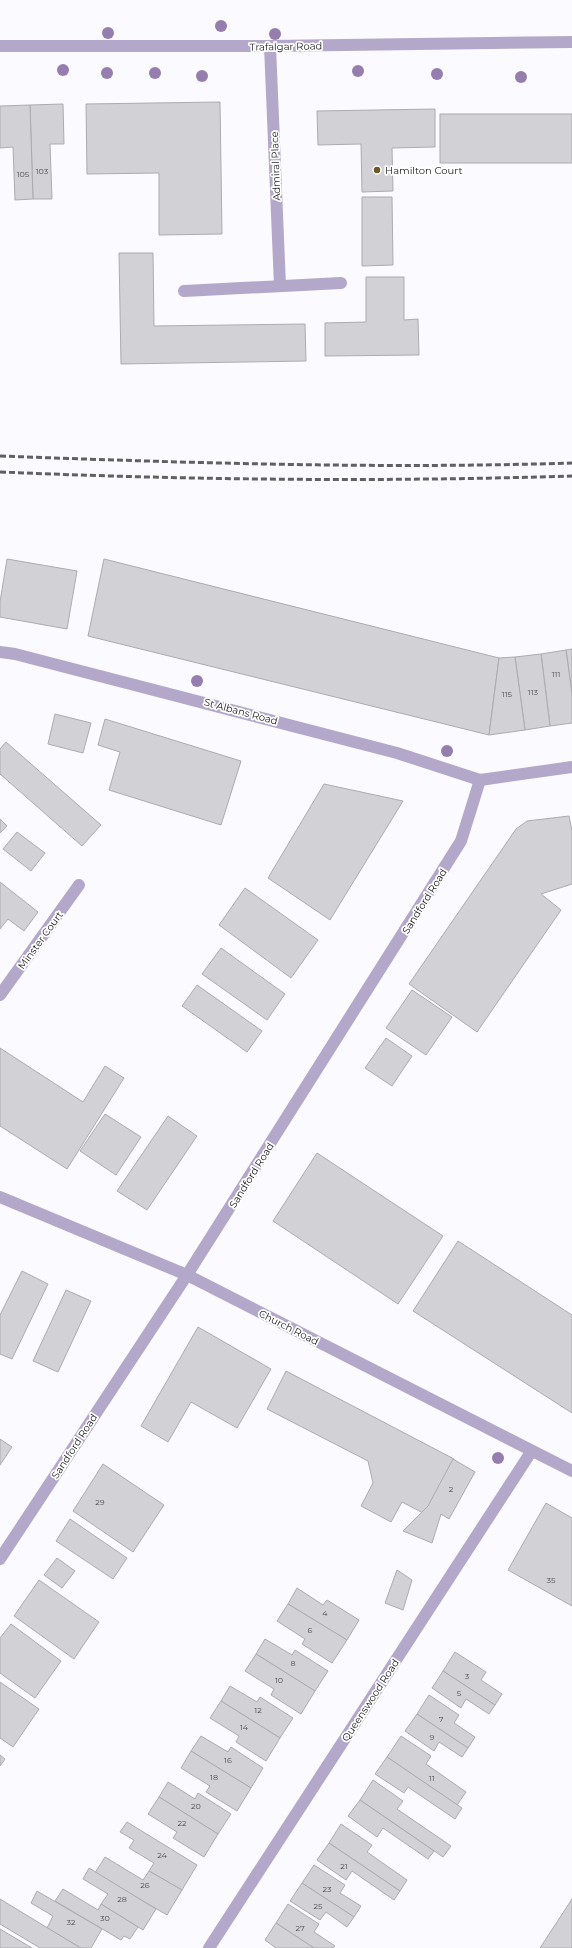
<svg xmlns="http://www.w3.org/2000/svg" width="572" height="1948" viewBox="0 0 572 1948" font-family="Montserrat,sans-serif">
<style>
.building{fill:#d2d1d5;stroke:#acabaf}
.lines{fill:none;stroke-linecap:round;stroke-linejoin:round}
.minor{stroke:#b3a8c9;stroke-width:12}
.rail{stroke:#606061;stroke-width:3;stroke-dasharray:6 3;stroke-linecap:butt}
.tree{fill:#957eae}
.poi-dot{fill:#6b5a28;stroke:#fff;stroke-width:1.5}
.labels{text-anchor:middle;stroke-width:3.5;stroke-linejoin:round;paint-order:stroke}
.number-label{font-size:8px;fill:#4d4d4f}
.street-label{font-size:10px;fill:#212122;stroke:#fff}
.poi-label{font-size:10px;fill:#212122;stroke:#fff;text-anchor:start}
</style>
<rect width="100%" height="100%" fill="#fbfafe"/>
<!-- building -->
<g class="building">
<polygon points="220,102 222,234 159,235 159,173 87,174 86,104"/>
<polygon points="63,104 64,144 50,144 52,199 33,199 30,105"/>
<polygon points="30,105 33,199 15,200 13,147 0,148 0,106"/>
<polygon points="435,109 435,147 392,148 393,191 362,192 361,144 318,145 317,111"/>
<rect x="440" y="114" width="132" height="49"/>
<polygon points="362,197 392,197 393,265 362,266"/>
<polygon points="119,253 153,253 154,326 305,324 306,361 121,364"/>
<polygon points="366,277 404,277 404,320 418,319 419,355 325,356 325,323 366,322"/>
<polygon points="7,559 77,571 67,629 0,617 0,602"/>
<polygon points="104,559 499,658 489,735 88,636"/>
<polygon points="572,649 572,694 566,650"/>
<polygon points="566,650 572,694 572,723 550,726 541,654"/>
<polygon points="541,654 550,726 525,730 515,657"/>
<polygon points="515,657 525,730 489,735 499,658"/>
<polygon points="55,714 91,723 83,753 48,744"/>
<polygon points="105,719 241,761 221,825 109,790 120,752 98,745"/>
<polygon points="6,742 101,825 82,846 0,774 0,749"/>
<polygon points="324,784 403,801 330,920 268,878"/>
<polygon points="569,816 572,831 572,884 541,894 561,910 477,1032 409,984 516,829 527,821"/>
<polygon points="0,819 7,826 0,833"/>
<polygon points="17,832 45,853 31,871 3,849"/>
<polygon points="0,882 38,912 24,931 8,919 0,929"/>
<polygon points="245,888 318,940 291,978 219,925"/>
<polygon points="221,948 285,994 267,1020 202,974"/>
<polygon points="197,985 262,1031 247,1052 182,1006"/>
<polygon points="412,990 452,1017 426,1055 386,1028"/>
<polygon points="386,1038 412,1056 392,1086 365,1068"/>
<polygon points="0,1048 83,1102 105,1066 124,1078 67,1169 0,1126"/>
<polygon points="105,1114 141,1137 116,1175 80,1151"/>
<polygon points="168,1116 197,1136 147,1210 117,1191"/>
<polygon points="317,1153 443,1236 398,1304 273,1221"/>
<polygon points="458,1241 572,1315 572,1413 413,1311"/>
<polygon points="22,1271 48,1284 12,1359 0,1354 0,1315"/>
<polygon points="66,1290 91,1301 58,1372 33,1361"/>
<polygon points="198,1327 271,1369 237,1428 191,1402 168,1442 141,1426"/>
<polygon points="286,1371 454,1459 425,1514 402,1502 391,1522 361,1506 373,1483 368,1461 267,1409"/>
<polygon points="0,1439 12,1447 0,1465"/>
<polygon points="453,1459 475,1472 449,1519 441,1514 432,1543 403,1531 428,1506"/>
<polygon points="103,1464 164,1505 133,1552 73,1511"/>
<polygon points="546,1503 572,1518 572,1606 508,1570"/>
<polygon points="70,1519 127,1558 113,1579 56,1541"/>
<polygon points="57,1558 75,1571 62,1588 44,1575"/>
<polygon points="397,1570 412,1580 403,1610 385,1603"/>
<polygon points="39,1580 99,1622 74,1659 14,1616"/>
<polygon points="297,1588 323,1605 327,1600 359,1620 347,1640 288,1604"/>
<polygon points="288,1604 347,1640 332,1663 302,1644 305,1639 277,1621"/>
<polygon points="11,1624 61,1661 35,1698 0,1673 0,1638"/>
<polygon points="265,1639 292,1655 295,1650 328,1671 315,1691 256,1654"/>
<polygon points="455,1652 486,1672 481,1680 502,1694 495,1705 443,1671"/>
<polygon points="256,1654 315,1691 301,1714 271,1695 274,1689 245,1671"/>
<polygon points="443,1671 495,1705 489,1714 466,1699 461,1708 432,1688"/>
<polygon points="0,1682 39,1709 13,1747 0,1738"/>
<polygon points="230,1686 257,1702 260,1697 293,1718 280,1738 221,1701"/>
<polygon points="429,1695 459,1715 454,1723 475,1737 468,1748 417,1714"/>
<polygon points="221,1701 280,1738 266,1761 236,1742 239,1736 210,1718"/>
<polygon points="417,1714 468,1748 462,1757 439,1742 434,1751 405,1731"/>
<polygon points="201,1736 228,1752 231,1747 263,1768 251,1788 191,1751"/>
<polygon points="401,1736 431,1756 426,1764 466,1792 457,1805 387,1757"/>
<polygon points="191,1751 251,1788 237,1811 206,1792 210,1786 181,1768"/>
<polygon points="0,1755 5,1759 0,1766"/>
<polygon points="387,1757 462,1808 455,1819 408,1787 404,1793 375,1774"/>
<polygon points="373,1780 403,1801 397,1809 451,1846 443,1857 360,1800"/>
<polygon points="168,1782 195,1799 198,1793 231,1814 218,1834 159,1797"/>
<polygon points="159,1797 218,1834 204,1857 173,1838 177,1832 148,1814"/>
<polygon points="360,1800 434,1851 428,1859 383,1828 377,1837 348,1816"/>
<polygon points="127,1822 197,1865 182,1890 149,1871 154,1863 129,1848 134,1840 120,1832"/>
<polygon points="341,1824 372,1845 367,1852 407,1880 400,1891 329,1843"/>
<polygon points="329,1843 400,1891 394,1900 352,1871 346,1880 317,1860"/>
<polygon points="105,1857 143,1880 149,1871 182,1890 167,1915 95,1873"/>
<polygon points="314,1865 345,1885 340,1893 361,1906 354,1917 302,1883"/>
<polygon points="89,1868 156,1909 143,1930 101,1904 108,1894 83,1879"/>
<polygon points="302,1883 354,1917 347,1927 326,1912 320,1920 290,1901"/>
<polygon points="63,1889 98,1910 101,1904 138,1927 130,1939 124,1936 121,1940 55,1901"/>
<polygon points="37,1891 102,1929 91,1948 81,1948 47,1928 53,1916 31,1903"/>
<polygon points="0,1899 79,1947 79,1948 40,1948 0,1924"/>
<polygon points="572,1899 572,1948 540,1948"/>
<polygon points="288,1904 319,1924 314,1932 335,1946 333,1948 314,1948 276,1923"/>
<polygon points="276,1923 314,1948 276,1948 265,1940"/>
<polygon points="0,1929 32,1948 0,1948"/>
</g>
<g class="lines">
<!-- minor -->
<g class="minor">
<polyline points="0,46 270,46 572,42"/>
<polyline points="270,46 280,286"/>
<polyline points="184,291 341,283"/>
<polyline points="0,652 15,654 397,753 480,780 572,767"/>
<polyline points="0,995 79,885"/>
<polyline points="0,1197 187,1275 572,1471"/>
<polyline points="0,1559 187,1275 461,841 480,780"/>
<polyline points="209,1948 531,1452"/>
</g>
<!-- rail -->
<g class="rail">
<path d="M0 456C191 463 381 469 572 463"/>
<path d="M0 472C190 480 381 482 572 476"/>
</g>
</g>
<!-- trees -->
<g class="tree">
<circle cx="221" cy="26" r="6"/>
<circle cx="108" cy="33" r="6"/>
<circle cx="275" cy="34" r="6"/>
<circle cx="63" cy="70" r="6"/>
<circle cx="358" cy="71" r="6"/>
<circle cx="107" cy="73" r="6"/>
<circle cx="155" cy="73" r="6"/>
<circle cx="437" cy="74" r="6"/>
<circle cx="202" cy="76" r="6"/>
<circle cx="521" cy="77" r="6"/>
<circle cx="197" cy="681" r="6"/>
<circle cx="447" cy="751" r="6"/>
<circle cx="498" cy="1458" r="6"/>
</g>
<!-- markers -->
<circle class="poi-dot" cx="377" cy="170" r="4"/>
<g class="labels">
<!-- number labels -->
<g class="number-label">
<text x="42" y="174">103</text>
<text x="23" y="177">105</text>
<text x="556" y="677">111</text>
<text x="533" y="695">113</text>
<text x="507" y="697">115</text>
<text x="451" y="1492">2</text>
<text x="100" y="1505">29</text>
<text x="551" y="1583">35</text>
<text x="325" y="1616">4</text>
<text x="310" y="1633">6</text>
<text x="293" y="1666">8</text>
<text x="467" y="1679">3</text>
<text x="279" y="1683">10</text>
<text x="459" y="1696">5</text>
<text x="258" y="1713">12</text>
<text x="441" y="1722">7</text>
<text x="244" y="1730">14</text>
<text x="432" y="1740">9</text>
<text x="228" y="1763">16</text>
<text x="214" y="1780">18</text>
<text x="432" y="1781">11</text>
<text x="196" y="1809">20</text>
<text x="182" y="1826">22</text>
<text x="162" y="1858">24</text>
<text x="344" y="1869">21</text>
<text x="145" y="1888">26</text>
<text x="327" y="1892">23</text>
<text x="122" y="1902">28</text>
<text x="318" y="1909">25</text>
<text x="105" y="1921">30</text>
<text x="71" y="1925">32</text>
<text x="300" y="1931">27</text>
</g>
<!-- street labels -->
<g class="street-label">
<text transform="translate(286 46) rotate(-1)" y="4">Trafalgar Road</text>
<text transform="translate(275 166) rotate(-92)" y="4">Admiral Place</text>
<text transform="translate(241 711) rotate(15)" y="4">St Albans Road</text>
<text transform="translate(424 901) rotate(-58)" y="4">Sandford Road</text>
<text transform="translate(40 940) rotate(-54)" y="4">Minster Court</text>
<text transform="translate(251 1175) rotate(-58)" y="4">Sandford Road</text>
<text transform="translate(289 1327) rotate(27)" y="4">Church Road</text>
<text transform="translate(74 1446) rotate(-57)" y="4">Sandford Road</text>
<text transform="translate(370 1700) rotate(-57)" y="4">Queenswood Road</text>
</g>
<!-- poi labels -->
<g class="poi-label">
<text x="385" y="174">Hamilton Court</text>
</g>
</g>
</svg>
